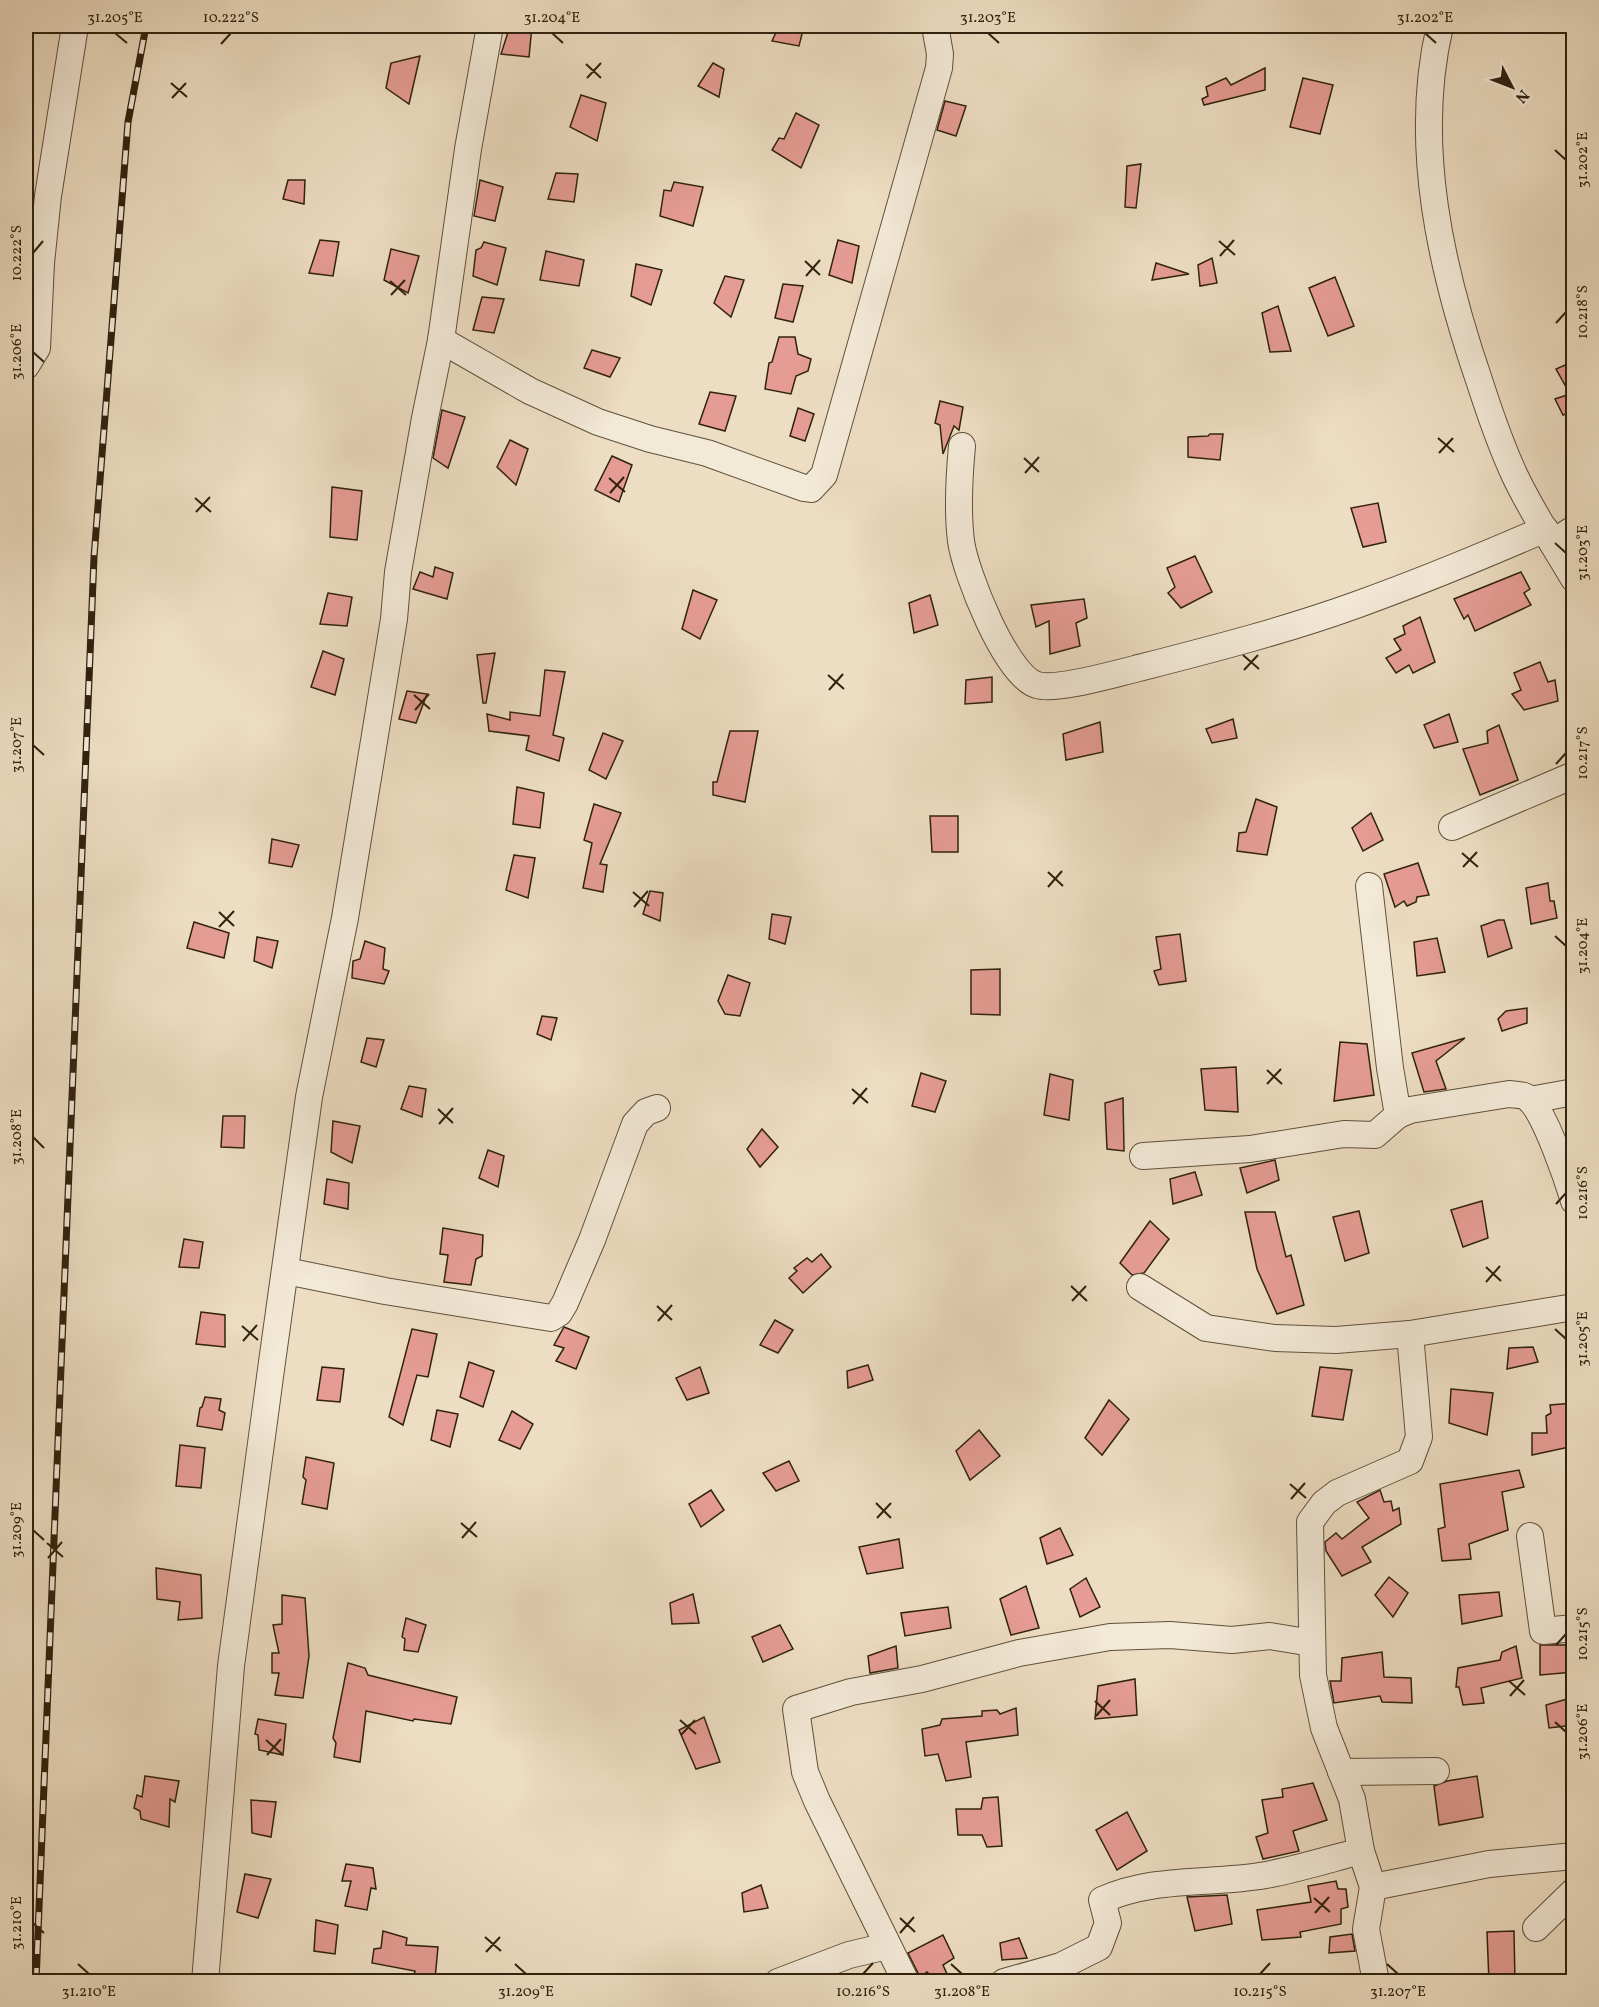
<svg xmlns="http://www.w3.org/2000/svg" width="1599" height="2007" viewBox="0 0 1599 2007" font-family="Vollkorn,serif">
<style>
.building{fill:#e59c94;stroke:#30220e;stroke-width:1.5}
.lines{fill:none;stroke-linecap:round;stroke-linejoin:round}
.minor-casing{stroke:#5f513b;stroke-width:28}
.minor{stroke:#f3e9d7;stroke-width:26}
.rail-casing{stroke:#30220e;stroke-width:7}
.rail{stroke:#f3e9d7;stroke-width:4.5;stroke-dasharray:14;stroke-linecap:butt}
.ticks{fill:none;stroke:#30220e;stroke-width:2}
.neatline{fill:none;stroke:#30220e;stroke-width:2}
.ticks-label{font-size:15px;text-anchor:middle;fill:#30220e}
</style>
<rect width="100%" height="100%" fill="#edddc2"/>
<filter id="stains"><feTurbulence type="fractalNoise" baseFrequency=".00333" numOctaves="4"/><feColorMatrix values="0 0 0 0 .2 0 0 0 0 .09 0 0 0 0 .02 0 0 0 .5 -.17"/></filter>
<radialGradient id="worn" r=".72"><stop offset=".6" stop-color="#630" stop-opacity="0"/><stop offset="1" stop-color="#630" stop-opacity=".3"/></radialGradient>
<!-- building -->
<g class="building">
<polygon points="510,26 532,26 529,57 501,54"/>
<polygon points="779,26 804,26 799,46 772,41"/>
<polygon points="420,56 409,104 386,88 391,63"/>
<polygon points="713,63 724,69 719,97 698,86"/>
<polygon points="1265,68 1265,90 1204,105 1202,99 1208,96 1206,87 1226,78 1231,85"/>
<polygon points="1303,78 1333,85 1320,134 1290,127"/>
<polygon points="581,95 606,103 597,141 570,127"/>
<polygon points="945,101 966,106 956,136 937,130"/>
<polygon points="796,113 819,125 801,168 772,150 779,138 784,139"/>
<polygon points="1141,164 1136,208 1125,207 1127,166"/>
<polygon points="556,173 578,174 574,202 548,199"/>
<polygon points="288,180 305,180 304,204 283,199"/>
<polygon points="480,180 503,187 495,221 474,216"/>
<polygon points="674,182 703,187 693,226 660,216 664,190 671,191"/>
<polygon points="320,240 339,242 333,276 309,273"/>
<polygon points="838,240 859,246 852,283 829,275"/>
<polygon points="484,242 506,248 497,285 473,276 476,250 481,248"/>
<polygon points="391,249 419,256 408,293 384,280"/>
<polygon points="546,251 584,260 579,286 540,280"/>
<polygon points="1212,258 1217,283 1200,286 1198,265"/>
<polygon points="1156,263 1189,274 1152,280"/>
<polygon points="636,264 662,270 651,305 631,296"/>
<polygon points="725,276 744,280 731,317 714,303"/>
<polygon points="1335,277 1354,326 1328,336 1309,288"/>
<polygon points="783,284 803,286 793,322 775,318"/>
<polygon points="482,297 504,299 494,333 473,330"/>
<polygon points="1278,306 1291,351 1270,352 1262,313"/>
<polygon points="779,337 795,337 798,354 811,359 808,371 796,376 791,394 765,389 769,363 772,362"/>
<polygon points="592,350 620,358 610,377 584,368"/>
<polygon points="1574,361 1574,411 1563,415 1555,399 1570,394 1556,369"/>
<polygon points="710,392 736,396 725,431 699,424"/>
<polygon points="940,401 963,407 959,430 954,426 943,454 940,425 935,423"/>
<polygon points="798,408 814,414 805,441 790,436"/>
<polygon points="442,410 465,417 448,468 433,458"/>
<polygon points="1210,434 1223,434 1220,460 1188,457 1188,437 1208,436"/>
<polygon points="510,440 528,449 516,485 497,467"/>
<polygon points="612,456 632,465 619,502 595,490"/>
<polygon points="332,487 362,491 357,540 330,537"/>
<polygon points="1378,503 1386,542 1363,547 1351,508"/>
<polygon points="1195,556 1212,592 1181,608 1168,593 1175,587 1167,568"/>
<polygon points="435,567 453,573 447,599 413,589 420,572 433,577"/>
<polygon points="1521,572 1530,589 1524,593 1531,605 1475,631 1468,615 1464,619 1454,599"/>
<polygon points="693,590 717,600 700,639 682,629"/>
<polygon points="328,593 352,597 347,626 320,624"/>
<polygon points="930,595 938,625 914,633 909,603"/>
<polygon points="1084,599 1087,618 1076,623 1080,646 1050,654 1049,621 1036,627 1031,605"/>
<polygon points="1420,617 1435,662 1413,673 1409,665 1396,673 1386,658 1401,650 1394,639 1405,634 1403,626"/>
<polygon points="323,651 344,659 335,695 311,687"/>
<polygon points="495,653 486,703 483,703 477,655"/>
<polygon points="1540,662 1548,682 1555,680 1558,701 1524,710 1512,694 1521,690 1514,673"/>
<polygon points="545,670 565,672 553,735 564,738 559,761 526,750 529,736 489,731 487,714 510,720 510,712 540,716"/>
<polygon points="992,677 992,702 965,704 966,680"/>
<polygon points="407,691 427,694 416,723 399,719"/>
<polygon points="1449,714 1458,742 1434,748 1424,725"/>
<polygon points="1233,719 1237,738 1212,743 1206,729"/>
<polygon points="1100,722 1103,752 1066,760 1063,734"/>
<polygon points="1499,725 1518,780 1480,795 1463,749 1488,743 1487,731"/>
<polygon points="730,731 758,731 745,802 713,795 713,782 717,782"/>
<polygon points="603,733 623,741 606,779 589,770"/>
<polygon points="517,787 544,793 540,828 513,824"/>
<polygon points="1256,799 1277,807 1267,855 1237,851 1239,833 1246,832"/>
<polygon points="594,804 621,813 600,864 607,865 603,892 583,888 592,843 584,840"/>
<polygon points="1371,813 1383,840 1363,851 1352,828"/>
<polygon points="930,816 958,816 958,852 932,852"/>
<polygon points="272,839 299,845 292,867 269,863"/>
<polygon points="514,855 535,858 528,898 506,890"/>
<polygon points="1418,863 1429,895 1417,897 1416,902 1407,906 1404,901 1395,907 1384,874"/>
<polygon points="1548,883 1550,901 1554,901 1557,918 1531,924 1526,888"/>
<polygon points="650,891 663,893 660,921 643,914"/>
<polygon points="772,914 791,917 785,944 769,939"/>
<polygon points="1498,920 1504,920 1512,948 1488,957 1481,926"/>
<polygon points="194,922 229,933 224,958 187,948"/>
<polygon points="1180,934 1186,981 1159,985 1154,971 1161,969 1156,937"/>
<polygon points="257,937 278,941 272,968 254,961"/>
<polygon points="1437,938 1445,972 1417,976 1414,942"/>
<polygon points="365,941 385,948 383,969 389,971 384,984 352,978 353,961 360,959"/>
<polygon points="1000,969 1000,1015 971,1014 971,970"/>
<polygon points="728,975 750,983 740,1016 725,1014 718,1001"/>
<polygon points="1527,1008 1527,1023 1502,1031 1498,1019 1506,1011"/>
<polygon points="542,1016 557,1018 551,1040 537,1034"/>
<polygon points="367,1038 384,1040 376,1067 361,1062"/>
<polygon points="1465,1038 1436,1061 1446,1089 1424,1092 1412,1053"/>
<polygon points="1340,1042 1367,1044 1374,1095 1334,1101"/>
<polygon points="1236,1067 1238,1112 1205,1110 1201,1069"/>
<polygon points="921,1073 946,1081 935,1112 912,1106"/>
<polygon points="1050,1074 1073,1080 1069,1120 1044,1115"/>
<polygon points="409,1086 426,1089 422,1117 401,1109"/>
<polygon points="1123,1098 1124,1151 1107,1149 1105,1103"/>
<polygon points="223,1116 245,1116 244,1148 221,1147"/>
<polygon points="333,1121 360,1126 352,1163 331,1152"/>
<polygon points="762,1129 778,1147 760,1167 747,1149"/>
<polygon points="488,1150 504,1156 498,1187 479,1178"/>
<polygon points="1275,1160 1279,1180 1247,1193 1240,1168"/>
<polygon points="1195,1172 1202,1195 1173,1204 1170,1179"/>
<polygon points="327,1179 349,1183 348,1209 324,1204"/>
<polygon points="1482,1201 1488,1238 1463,1247 1451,1210"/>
<polygon points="1359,1211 1369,1253 1345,1261 1333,1217"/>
<polygon points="1245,1212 1275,1212 1286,1257 1291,1255 1304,1305 1277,1314 1257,1269"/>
<polygon points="1150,1221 1169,1239 1144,1273 1132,1275 1120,1263"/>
<polygon points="443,1228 483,1235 482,1256 476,1259 471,1285 444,1282 448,1255 440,1254"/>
<polygon points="184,1239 203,1242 199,1268 179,1267"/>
<polygon points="821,1254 831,1267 803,1293 789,1278 797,1271 794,1268 807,1258 812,1262"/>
<polygon points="201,1312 225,1315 225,1347 196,1344"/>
<polygon points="775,1320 793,1330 778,1353 760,1345"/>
<polygon points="564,1327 589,1337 576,1369 556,1361 564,1348 554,1345"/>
<polygon points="412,1329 437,1334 428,1377 417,1375 403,1425 389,1417"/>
<polygon points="1533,1347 1538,1362 1507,1369 1509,1348"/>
<polygon points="469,1362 494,1371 483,1407 460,1397"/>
<polygon points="868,1365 873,1380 848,1388 847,1371"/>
<polygon points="322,1367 344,1369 340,1402 317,1400"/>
<polygon points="700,1367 709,1393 687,1400 676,1378"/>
<polygon points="1320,1367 1352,1370 1343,1420 1312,1416"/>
<polygon points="1451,1389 1493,1393 1487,1435 1449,1423"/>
<polygon points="205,1397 221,1399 219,1410 225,1413 222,1430 197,1426 200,1408 202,1407"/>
<polygon points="1109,1400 1129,1419 1102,1455 1085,1438"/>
<polygon points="1574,1403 1574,1446 1532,1455 1532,1433 1547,1433 1546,1416 1551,1413 1550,1405"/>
<polygon points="437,1410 458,1414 450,1447 431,1440"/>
<polygon points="512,1411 533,1424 520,1449 499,1440"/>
<polygon points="979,1430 1000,1456 970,1480 956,1451"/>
<polygon points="180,1445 205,1448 201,1488 176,1486"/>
<polygon points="306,1457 334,1463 327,1509 302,1504 306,1480 303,1477"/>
<polygon points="789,1461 799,1481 776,1491 763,1473"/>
<polygon points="1519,1470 1524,1487 1502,1492 1508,1530 1469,1544 1471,1559 1442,1561 1438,1529 1445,1527 1440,1484"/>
<polygon points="711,1490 724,1510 701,1527 689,1504"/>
<polygon points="1380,1490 1384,1502 1391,1501 1393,1511 1399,1508 1401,1524 1362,1547 1371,1562 1342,1576 1326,1551 1325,1542 1336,1533 1342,1539 1369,1518 1357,1502"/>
<polygon points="1060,1528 1073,1555 1047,1564 1040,1538"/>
<polygon points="899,1539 903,1568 867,1574 859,1547"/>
<polygon points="156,1568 201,1575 202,1618 178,1620 180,1602 157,1599"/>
<polygon points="1389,1577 1408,1593 1393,1617 1375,1595"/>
<polygon points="1086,1578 1100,1607 1080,1617 1070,1589"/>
<polygon points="1026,1586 1039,1628 1011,1635 1000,1599"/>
<polygon points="1499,1592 1502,1616 1462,1624 1459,1595"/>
<polygon points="693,1594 699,1623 672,1624 670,1603"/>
<polygon points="282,1595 305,1598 309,1656 303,1698 275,1695 279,1673 272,1673 272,1653 279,1653 273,1625 282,1624"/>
<polygon points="948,1607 951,1628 905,1636 901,1613"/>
<polygon points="406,1618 426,1625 418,1652 404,1650 405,1639 402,1637"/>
<polygon points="780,1625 793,1649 763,1662 752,1637"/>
<polygon points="1540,1645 1574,1645 1574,1672 1540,1675"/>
<polygon points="896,1646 898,1668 870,1673 868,1656"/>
<polygon points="1516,1646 1522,1678 1481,1688 1484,1703 1463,1705 1459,1687 1456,1687 1458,1668 1500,1660 1502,1652"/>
<polygon points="1382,1652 1384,1677 1411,1678 1412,1703 1382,1702 1380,1696 1334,1703 1330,1681 1341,1681 1342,1658"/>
<polygon points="348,1663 365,1668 368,1675 457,1697 451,1724 414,1719 413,1721 366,1711 360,1762 334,1757 336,1743 333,1738"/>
<polygon points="1135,1679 1137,1715 1095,1719 1098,1686"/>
<polygon points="1574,1697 1574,1725 1549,1728 1546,1705"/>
<polygon points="1016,1708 1018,1735 966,1742 971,1777 946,1781 938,1754 925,1756 922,1729 940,1725 942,1719 982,1716 982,1711 997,1710 1000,1714"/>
<polygon points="704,1717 720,1762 696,1769 679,1730"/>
<polygon points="258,1719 286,1724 283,1755 259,1750 258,1735 255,1734"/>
<polygon points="145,1776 179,1781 175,1802 170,1799 169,1827 141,1819 140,1811 134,1808 137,1795 142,1797"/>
<polygon points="1477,1776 1483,1817 1439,1825 1434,1786 1447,1781"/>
<polygon points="1313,1783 1327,1820 1293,1831 1299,1851 1263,1859 1256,1837 1268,1833 1262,1800 1283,1797 1282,1789"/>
<polygon points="998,1797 1002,1846 987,1847 982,1835 958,1835 956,1809 981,1809 983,1798"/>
<polygon points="251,1800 276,1802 271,1837 252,1833"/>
<polygon points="1127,1812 1147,1851 1117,1870 1096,1830"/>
<polygon points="346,1864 373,1868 376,1889 371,1888 367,1910 345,1906 351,1881 342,1881"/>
<polygon points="245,1874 271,1879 258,1918 237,1912"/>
<polygon points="1336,1881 1338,1889 1346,1889 1348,1907 1341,1909 1341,1924 1300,1932 1301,1937 1262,1940 1257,1910 1311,1902 1308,1886"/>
<polygon points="761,1885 768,1908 744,1912 742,1893"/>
<polygon points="1227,1895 1232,1924 1195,1931 1187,1897"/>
<polygon points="316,1920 338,1925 335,1954 314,1951"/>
<polygon points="383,1931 407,1938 406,1945 438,1947 435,1979 414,1976 415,1971 372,1963 374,1949 381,1948"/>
<polygon points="1514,1931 1515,1982 1489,1982 1487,1932"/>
<polygon points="1352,1934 1355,1951 1329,1953 1330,1937"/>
<polygon points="943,1935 954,1958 943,1965 947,1974 935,1980 927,1972 920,1977 908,1953"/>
<polygon points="1019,1938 1027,1958 1002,1960 1000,1943"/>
</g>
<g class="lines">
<defs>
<g id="minor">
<path d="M1440 26C1412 144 1441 270 1480 383 1490 414 1501 446 1515 476 1532 512 1554 545 1574 579"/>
<polyline points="441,340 530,391 598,422 650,439 707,453 804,488 811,489 824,475 939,68 940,54 935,26"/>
<polyline points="26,366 37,348 41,263 48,196 75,26"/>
<path d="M962 446C959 478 957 509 961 541 965 572 1006 676 1037 685 1056 691 1114 674 1135 669 1209 650 1284 631 1356 605 1420 582 1483 556 1545 529"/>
<polyline points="1553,542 1574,529"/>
<polyline points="1452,827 1574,775"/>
<path d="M1369 886 1390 1068 1398 1115 1410 1110 1509 1094C1517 1095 1526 1094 1531 1101 1546 1117 1567 1178 1574 1201"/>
<polyline points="1530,1100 1574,1092"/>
<polyline points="1143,1156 1250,1149 1344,1134 1375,1135 1398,1115"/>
<polyline points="286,1271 385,1291 551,1318 559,1313 565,1303 592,1240 635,1124 646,1112 657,1108"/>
<polyline points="1140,1287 1206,1328 1275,1338 1336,1340 1410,1334 1574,1307"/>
<polyline points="1530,1536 1543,1631 1574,1628"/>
<polyline points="1341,1772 1436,1771"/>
<polyline points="1373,1887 1489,1864 1574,1856"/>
<polyline points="1536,1928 1574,1891"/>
<polyline points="205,1982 231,1666 272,1362 309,1097 345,918 394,619 398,572 425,418 441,340 468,149 490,26"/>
<polyline points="778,1982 849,1955 887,1946"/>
<polyline points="906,1982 817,1801 805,1772 796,1709 851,1692 922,1679 1019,1653 1110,1637 1170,1635 1232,1640 1270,1636 1312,1643"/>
<path d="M1004 1982 1061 1966 1099 1947 1108 1923 1102 1900C1157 1876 1209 1885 1266 1875 1298 1869 1330 1859 1361 1851"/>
<polyline points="1376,1982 1366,1929 1373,1887 1361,1851 1352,1799 1324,1728 1313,1675 1310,1522 1324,1503 1337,1493 1410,1461 1419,1437 1410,1334"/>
</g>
</defs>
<!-- minor casing -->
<use href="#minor" class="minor-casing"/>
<!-- minor -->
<use href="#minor" class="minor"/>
<defs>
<polyline id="rail" points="36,1982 94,557 128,122 146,26"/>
</defs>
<!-- rail casing -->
<use href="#rail" class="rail-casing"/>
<!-- rail -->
<use href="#rail" class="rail"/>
</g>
<!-- ticks -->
<path class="ticks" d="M115 33 127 43M552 33 563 43M988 33 999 43M1425 33 1436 43M221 44 231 33M586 64 601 78M587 78 601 63M171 83 187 97M172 98 186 83M1555 150 1566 160M1219 241 1235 255M33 253 43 241M1220 256 1234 240M805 261 820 275M806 276 820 260M390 281 406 295M391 295 405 280M1556 323 1566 312M33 352 44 362M1438 438 1454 452M1439 453 1453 438M1024 458 1039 472M1025 473 1039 457M609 478 625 492M610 493 624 477M195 498 211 512M196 512 210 497M1555 543 1566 553M1243 655 1259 669M1244 670 1258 655M828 675 844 689M829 690 843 674M414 695 430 709M415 710 429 694M33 745 44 755M1556 764 1566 753M1462 853 1478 867M1463 867 1477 852M1048 872 1063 886M1048 887 1062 871M633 892 649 906M634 907 648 891M219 912 234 926M219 927 234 911M1555 936 1566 946M1267 1070 1282 1084M1267 1084 1281 1069M852 1089 868 1103M853 1104 867 1088M438 1109 453 1123M439 1124 453 1108M33 1137 44 1148M1556 1204 1566 1193M1486 1267 1501 1281M1486 1282 1500 1266M1071 1286 1087 1301M1072 1301 1086 1286M657 1306 672 1320M658 1321 672 1305M242 1326 258 1340M1555 1329 1566 1339M243 1341 257 1325M1290 1484 1306 1498M1291 1499 1305 1483M876 1503 891 1518M877 1518 891 1503M461 1523 477 1537M33 1530 44 1540M462 1538 476 1522M47 1543 63 1557M48 1558 62 1542M1556 1645 1566 1634M1509 1681 1525 1695M1510 1696 1524 1680M1095 1701 1110 1715M1096 1716 1110 1700M680 1720 696 1734M1555 1722 1566 1732M681 1735 695 1720M266 1740 282 1754M267 1755 281 1739M1314 1898 1330 1912M1315 1913 1329 1897M900 1918 915 1932M33 1923 44 1933M900 1933 914 1917M485 1937 501 1951M486 1952 500 1937M78 1964 89 1974M515 1964 526 1974M951 1964 962 1974M1387 1964 1398 1974M863 1974 873 1963M1260 1974 1270 1963"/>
<!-- margin -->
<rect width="1599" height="2007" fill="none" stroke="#edddc2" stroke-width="66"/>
<!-- north arrow -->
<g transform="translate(1512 87) rotate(132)" stroke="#f3e9d7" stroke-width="4.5" paint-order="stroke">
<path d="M0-4.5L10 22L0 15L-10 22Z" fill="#30220e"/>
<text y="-9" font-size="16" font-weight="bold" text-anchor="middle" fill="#30220e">N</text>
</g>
<rect x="33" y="33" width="1533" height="1941" class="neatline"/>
<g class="ticks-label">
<text x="115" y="22">31.205°E</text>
<text x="231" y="22">10.222°S</text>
<text x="552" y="22">31.204°E</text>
<text x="988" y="22">31.203°E</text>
<text x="1425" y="22">31.202°E</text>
<text transform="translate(1582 160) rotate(-90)" y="5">31.202°E</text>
<text transform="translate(16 253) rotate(-90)" y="5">10.222°S</text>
<text transform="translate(1582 312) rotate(-90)" y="5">10.218°S</text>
<text transform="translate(16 352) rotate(-90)" y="5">31.206°E</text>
<text transform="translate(1582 553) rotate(-90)" y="5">31.203°E</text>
<text transform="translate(16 745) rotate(-90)" y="5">31.207°E</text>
<text transform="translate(1582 753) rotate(-90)" y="5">10.217°S</text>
<text transform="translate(1582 946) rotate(-90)" y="5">31.204°E</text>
<text transform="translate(16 1137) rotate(-90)" y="5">31.208°E</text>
<text transform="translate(1582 1193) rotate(-90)" y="5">10.216°S</text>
<text transform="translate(1582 1339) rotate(-90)" y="5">31.205°E</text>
<text transform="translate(16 1530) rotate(-90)" y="5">31.209°E</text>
<text transform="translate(1582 1634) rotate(-90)" y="5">10.215°S</text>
<text transform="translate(1582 1732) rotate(-90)" y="5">31.206°E</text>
<text transform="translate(16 1923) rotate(-90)" y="5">31.210°E</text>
<text x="89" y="1996">31.210°E</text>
<text x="526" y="1996">31.209°E</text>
<text x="863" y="1996">10.216°S</text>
<text x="962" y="1996">31.208°E</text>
<text x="1260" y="1996">10.215°S</text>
<text x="1398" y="1996">31.207°E</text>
</g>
<rect width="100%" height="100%" filter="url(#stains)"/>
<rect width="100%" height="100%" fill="url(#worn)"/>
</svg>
